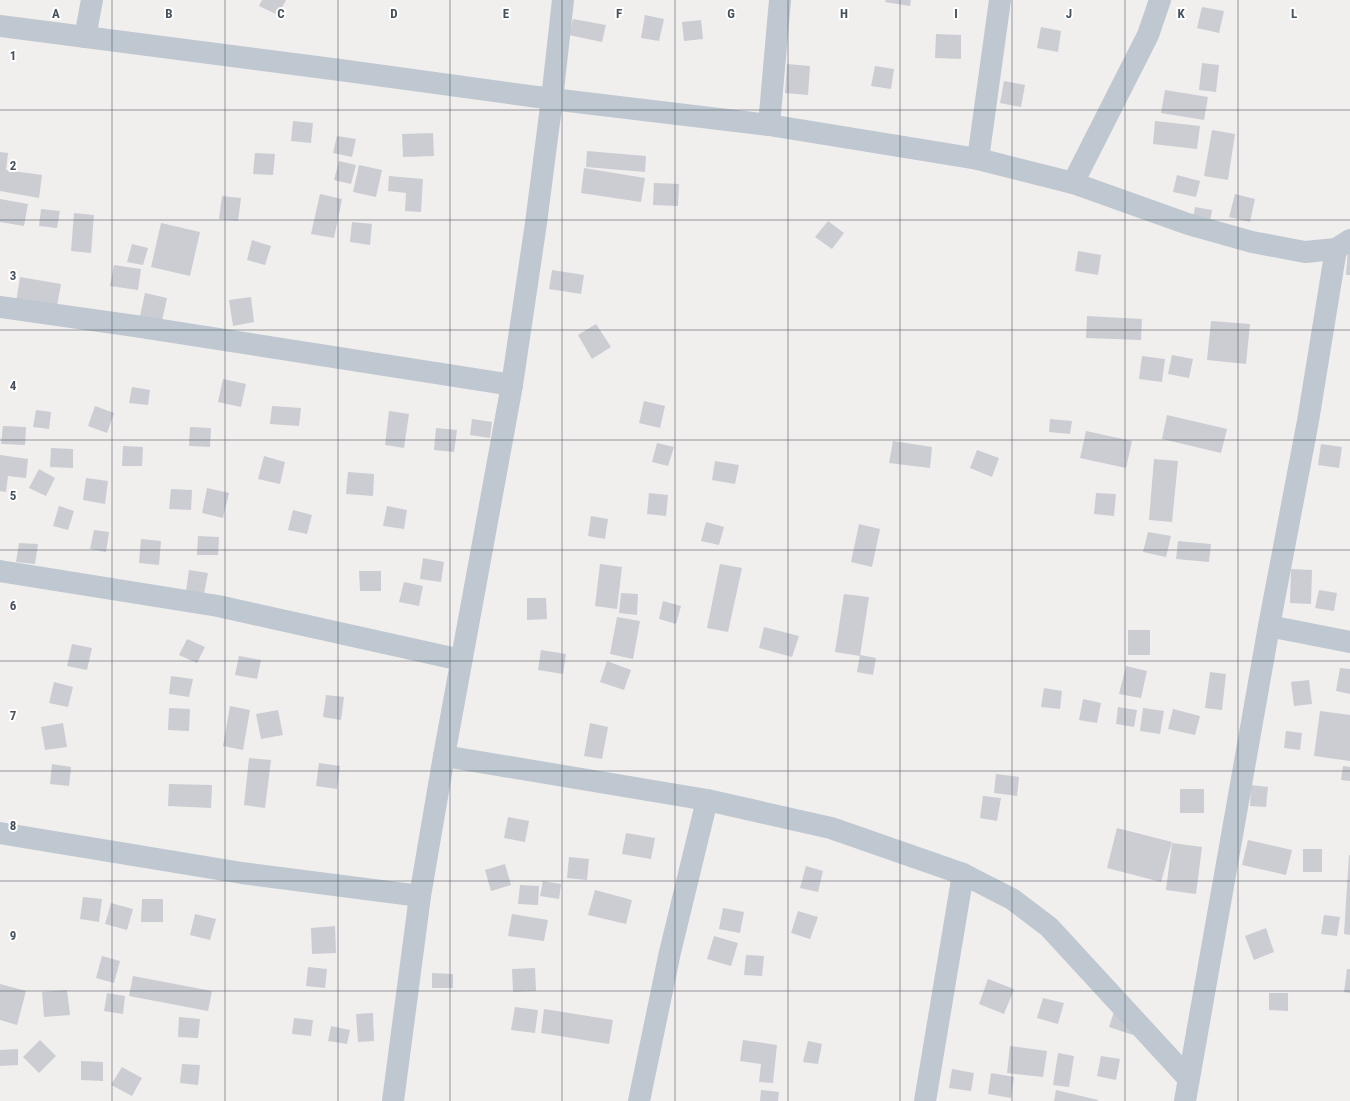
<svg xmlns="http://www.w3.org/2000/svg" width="1350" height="1101" viewBox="0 0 1350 1101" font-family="'Roboto Condensed',sans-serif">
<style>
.building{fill:#cbcdd3}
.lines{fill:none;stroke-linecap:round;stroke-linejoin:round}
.minor{stroke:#bfc8d0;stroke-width:22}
.grid{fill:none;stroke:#46515c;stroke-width:1;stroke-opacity:0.55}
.grid-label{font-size:13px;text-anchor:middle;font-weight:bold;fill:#46515c;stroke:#fff;stroke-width:4;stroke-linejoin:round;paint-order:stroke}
</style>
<rect width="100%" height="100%" fill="#f1eeee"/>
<!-- building -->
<g class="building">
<polygon points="262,0 286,0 278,15 259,6"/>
<polygon points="886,0 911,0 910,6 885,2"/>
<polygon points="1202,7 1224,11 1219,33 1197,28"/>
<polygon points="645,15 664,19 659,41 641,38"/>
<polygon points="573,19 606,25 602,42 569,35"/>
<polygon points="701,20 703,39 684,41 682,22"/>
<polygon points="1041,27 1061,31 1058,52 1037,48"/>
<polygon points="936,34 961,35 961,59 935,58"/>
<polygon points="1202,63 1219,65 1216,92 1199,90"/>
<polygon points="787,64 810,66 808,95 785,93"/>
<polygon points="875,66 894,69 891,89 871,86"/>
<polygon points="1004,81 1025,85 1021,107 1000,103"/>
<polygon points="1165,90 1208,97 1204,120 1161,113"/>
<polygon points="293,121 313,123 311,143 291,141"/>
<polygon points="1155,121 1200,126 1197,149 1153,144"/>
<polygon points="1212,130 1235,134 1228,180 1204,176"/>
<polygon points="433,133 434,156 403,157 402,134"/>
<polygon points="337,136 356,139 352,157 333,153"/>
<polygon points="587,151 646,156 645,172 586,167"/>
<polygon points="0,152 8,153 6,170 42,175 39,198 0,191"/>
<polygon points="255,153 275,154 273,175 253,174"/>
<polygon points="339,161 356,165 351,184 334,180"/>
<polygon points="359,165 382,170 376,197 353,192"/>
<polygon points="584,168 645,178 641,202 581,193"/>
<polygon points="1177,175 1200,181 1196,197 1173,192"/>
<polygon points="389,176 423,179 421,212 405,211 406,193 388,191"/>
<polygon points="654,183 679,184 678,206 653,205"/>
<polygon points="320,194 342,199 334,238 311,234"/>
<polygon points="1235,194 1255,199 1250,222 1229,217"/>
<polygon points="222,196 241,198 238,221 219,219"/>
<polygon points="0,199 28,204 24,226 0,222"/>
<polygon points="1195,207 1212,210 1208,231 1191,228"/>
<polygon points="41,209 60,211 57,228 39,226"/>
<polygon points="74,213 94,215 91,253 71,251"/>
<polygon points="828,221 844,233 832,249 815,237"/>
<polygon points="352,222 372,224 370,245 350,242"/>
<polygon points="161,223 200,232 190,276 151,267"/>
<polygon points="252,240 271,246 265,265 247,260"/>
<polygon points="132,244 148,248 143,265 127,262"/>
<polygon points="1348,249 1350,249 1350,275 1346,275"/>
<polygon points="1078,251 1101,255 1098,275 1075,271"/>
<polygon points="114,265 141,269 138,290 110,286"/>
<polygon points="552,270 584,275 581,294 549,289"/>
<polygon points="20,277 61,284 56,311 16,303"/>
<polygon points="145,293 167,298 162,321 140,316"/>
<polygon points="251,297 254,322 233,326 229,300"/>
<polygon points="1087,316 1142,319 1141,340 1086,338"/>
<polygon points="1211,321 1250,324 1246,364 1207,360"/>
<polygon points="596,324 611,347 592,359 578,335"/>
<polygon points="1172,355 1193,359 1189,378 1168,374"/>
<polygon points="1142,356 1165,359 1162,382 1139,379"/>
<polygon points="223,379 246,384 241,407 218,402"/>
<polygon points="132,387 150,390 148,405 129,403"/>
<polygon points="644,401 665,406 660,428 639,423"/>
<polygon points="95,406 114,413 107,433 88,426"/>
<polygon points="272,406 301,408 299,426 270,424"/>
<polygon points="36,410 51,412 49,429 33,427"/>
<polygon points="389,411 409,414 404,448 385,445"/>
<polygon points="1167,415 1227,429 1221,453 1162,439"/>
<polygon points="472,419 492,422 490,438 470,435"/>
<polygon points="1050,419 1072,421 1070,434 1049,432"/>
<polygon points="3,426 26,427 25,445 1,444"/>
<polygon points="190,427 211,428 210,447 189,446"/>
<polygon points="436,428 457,430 454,452 434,450"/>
<polygon points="1086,431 1132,441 1126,468 1080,458"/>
<polygon points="893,441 932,447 930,468 889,463"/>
<polygon points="657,443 674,447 668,466 652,462"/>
<polygon points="1321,444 1342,447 1339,468 1318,465"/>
<polygon points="123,446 143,447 142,466 122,466"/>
<polygon points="51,448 73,449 73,468 50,467"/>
<polygon points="977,450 999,458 992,477 970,468"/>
<polygon points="0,455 28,459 26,478 8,476 6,492 0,491"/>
<polygon points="264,456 285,462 280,484 258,479"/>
<polygon points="1154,459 1178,461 1172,522 1149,520"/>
<polygon points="715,461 739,465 735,484 712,480"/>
<polygon points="39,469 55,478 46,496 29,488"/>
<polygon points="348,472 374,474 373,496 346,494"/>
<polygon points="86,478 108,481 105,504 83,500"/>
<polygon points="207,488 229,493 223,518 202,513"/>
<polygon points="171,489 192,490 191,510 169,509"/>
<polygon points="649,493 668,495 666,516 647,514"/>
<polygon points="1096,493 1116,494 1114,516 1094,514"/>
<polygon points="59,506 74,511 68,530 53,526"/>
<polygon points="387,506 407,510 404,529 383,526"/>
<polygon points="293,510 312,515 307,534 288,530"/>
<polygon points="591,516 608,519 605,539 588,536"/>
<polygon points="706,522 724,527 719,545 701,541"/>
<polygon points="859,524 880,529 872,567 851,562"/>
<polygon points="94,530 109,532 106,552 90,549"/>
<polygon points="1148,532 1171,536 1166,557 1143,552"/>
<polygon points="198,536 219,537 218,555 197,555"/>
<polygon points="141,539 161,541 159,565 139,563"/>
<polygon points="1178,541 1211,544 1209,562 1176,559"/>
<polygon points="19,543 38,544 35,564 16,562"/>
<polygon points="423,558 444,562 441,582 420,579"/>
<polygon points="600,564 622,567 617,609 595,606"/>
<polygon points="720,564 742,568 728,632 707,628"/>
<polygon points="1291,569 1312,570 1311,604 1290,603"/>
<polygon points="189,570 208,573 204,594 186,591"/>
<polygon points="359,571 381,571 381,591 360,591"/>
<polygon points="404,582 423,586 419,606 399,602"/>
<polygon points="1319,590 1337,593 1334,611 1315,608"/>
<polygon points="621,593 638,594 637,615 619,613"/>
<polygon points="844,594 869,597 860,656 835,652"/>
<polygon points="527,598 546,598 547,619 527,620"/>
<polygon points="663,601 681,606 676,624 659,619"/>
<polygon points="617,617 640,621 633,659 610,654"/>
<polygon points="764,627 799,636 792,657 759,648"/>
<rect x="1128" y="630" width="22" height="25"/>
<polygon points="187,639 205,647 197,663 179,655"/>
<polygon points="72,644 92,648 87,670 67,666"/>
<polygon points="541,650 566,654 563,674 538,670"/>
<polygon points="860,655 876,658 873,675 857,672"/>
<polygon points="239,656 261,660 257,679 235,675"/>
<polygon points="607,661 631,670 624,690 600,682"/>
<polygon points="1126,666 1147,671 1141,698 1119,694"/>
<polygon points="1340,668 1350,669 1350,694 1336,691"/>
<polygon points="1210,672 1226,674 1222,710 1205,708"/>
<polygon points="171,676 193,679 189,697 169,694"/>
<polygon points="1309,680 1312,704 1294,706 1291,682"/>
<polygon points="54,682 73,687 68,707 49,703"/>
<polygon points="1044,688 1062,691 1060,709 1041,707"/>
<polygon points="326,695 344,697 341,720 323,717"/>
<polygon points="1083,699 1101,703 1097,723 1079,720"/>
<polygon points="230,706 250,710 243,750 223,746"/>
<polygon points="1118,707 1137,710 1134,727 1116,724"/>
<polygon points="169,708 190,709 189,731 168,730"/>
<polygon points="1143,708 1164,711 1160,734 1140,731"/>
<polygon points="1173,709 1200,716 1195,735 1168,729"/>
<polygon points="278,710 283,735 261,739 256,714"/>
<polygon points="1320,711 1350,715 1350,761 1314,756"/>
<polygon points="63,723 67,747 45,750 41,727"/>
<polygon points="590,723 608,727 602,759 584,756"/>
<polygon points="1286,731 1302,733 1300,750 1284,748"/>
<polygon points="249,758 271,760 265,808 244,805"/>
<polygon points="319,763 340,766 337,789 316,786"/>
<polygon points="52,764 71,767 69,786 50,784"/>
<polygon points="1343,766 1350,767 1350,781 1341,780"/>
<polygon points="996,774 1019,777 1017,796 994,793"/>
<polygon points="169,784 212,785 211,808 168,806"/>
<polygon points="1251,785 1268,787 1266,807 1250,806"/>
<rect x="1180" y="789" width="24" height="24"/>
<polygon points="983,796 1001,798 997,821 980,818"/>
<polygon points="508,817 529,821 525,842 504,838"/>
<polygon points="1117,828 1172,842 1161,882 1107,868"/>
<polygon points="626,833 655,838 651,859 622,854"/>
<polygon points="1248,840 1292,850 1286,875 1242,865"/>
<polygon points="1172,843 1202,847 1196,894 1166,890"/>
<rect x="1303" y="849" width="19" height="23"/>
<polygon points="1349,855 1350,855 1350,935 1344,934"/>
<polygon points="569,857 589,859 587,880 567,878"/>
<polygon points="505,864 511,885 491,891 485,870"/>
<polygon points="806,866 823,871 818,892 800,888"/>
<polygon points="543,881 561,884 559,899 540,896"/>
<polygon points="520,885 539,886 538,905 518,904"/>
<polygon points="595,890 632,900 626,924 588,915"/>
<polygon points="83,897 102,899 99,922 80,919"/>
<polygon points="142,899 163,899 163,922 141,922"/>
<polygon points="111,903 133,909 127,930 105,924"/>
<polygon points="723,908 744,912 740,933 719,929"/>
<polygon points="798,911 818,917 810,939 791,933"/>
<polygon points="195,914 216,919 210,940 190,935"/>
<polygon points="512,914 548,920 544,941 508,936"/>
<polygon points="1324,915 1340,917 1337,936 1321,934"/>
<polygon points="335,926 336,953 312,954 311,928"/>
<polygon points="1266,928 1274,952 1254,960 1245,936"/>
<polygon points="714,936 738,943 731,966 707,959"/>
<polygon points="746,955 764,956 762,976 744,975"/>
<polygon points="102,956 120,961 114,983 96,978"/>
<polygon points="308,967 327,969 325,988 306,986"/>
<polygon points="535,968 536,991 513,992 512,969"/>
<polygon points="1347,969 1350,969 1350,993 1344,992"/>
<polygon points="432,973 453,974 453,988 432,988"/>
<polygon points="133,976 212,991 208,1011 129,996"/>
<polygon points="988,979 1014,989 1004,1014 979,1004"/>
<polygon points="0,984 26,991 17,1025 0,1020"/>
<polygon points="67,990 70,1015 44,1017 42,992"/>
<polygon points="107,993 125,996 123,1014 104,1011"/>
<polygon points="1269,993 1288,993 1288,1011 1269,1010"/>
<polygon points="1043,998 1064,1003 1058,1024 1037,1018"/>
<polygon points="1116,1006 1140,1014 1133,1035 1109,1027"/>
<polygon points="515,1007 538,1010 535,1033 511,1030"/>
<polygon points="544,1009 613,1020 609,1044 541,1033"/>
<polygon points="373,1013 374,1041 358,1042 356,1014"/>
<polygon points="179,1017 200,1019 198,1038 178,1037"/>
<polygon points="294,1018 313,1020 311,1036 292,1034"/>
<polygon points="331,1026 350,1030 347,1044 328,1041"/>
<polygon points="40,1040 56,1056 39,1073 23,1057"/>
<polygon points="743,1040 777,1045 773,1083 759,1082 761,1064 740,1061"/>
<polygon points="808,1041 822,1044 818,1064 803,1062"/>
<polygon points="1010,1046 1047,1051 1043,1077 1007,1073"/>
<polygon points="18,1049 18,1065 0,1066 0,1050"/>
<polygon points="1058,1053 1074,1056 1069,1087 1053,1085"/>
<polygon points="1101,1056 1120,1059 1116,1080 1097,1076"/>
<polygon points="81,1061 103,1062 103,1081 81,1080"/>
<polygon points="182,1064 200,1065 198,1085 180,1083"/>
<polygon points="122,1067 142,1078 132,1096 111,1085"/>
<polygon points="952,1069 974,1073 971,1091 949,1088"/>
<polygon points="991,1073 1014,1077 1011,1098 988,1094"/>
<polygon points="761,1090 779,1092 778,1101 760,1101"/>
<polygon points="1056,1090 1098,1100 1098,1101 1054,1101"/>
</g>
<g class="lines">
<!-- minor -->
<g class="minor">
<polyline points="0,26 340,70 552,99 769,125 978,159 1073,183 1188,224 1252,242 1305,252 1336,249 1350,240"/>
<polyline points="85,37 92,0"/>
<polyline points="769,125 780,0"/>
<polyline points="978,159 1000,0"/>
<polyline points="1073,183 1148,35 1160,0"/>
<polyline points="0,307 135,326 512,385"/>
<polyline points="0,571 218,606 461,660"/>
<polyline points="1269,626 1350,642"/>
<polyline points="444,756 707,800 831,828 963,874 1012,899 1049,927 1188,1078"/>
<polyline points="0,833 242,873 420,896"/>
<polyline points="393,1101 420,896 444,756 512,385 536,223 552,99 563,0"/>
<polyline points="639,1101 670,952 707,800"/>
<polyline points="925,1101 963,874"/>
<polyline points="1185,1101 1269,626 1308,421 1336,249"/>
</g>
</g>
<!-- grid -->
<path class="grid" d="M112 0V1101M225 0V1101M338 0V1101M450 0V1101M562 0V1101M675 0V1101M788 0V1101M900 0V1101M1012 0V1101M1125 0V1101M1238 0V1101M0 110H1350M0 220H1350M0 330H1350M0 440H1350M0 550H1350M0 661H1350M0 771H1350M0 881H1350M0 991H1350"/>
<g class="grid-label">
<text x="56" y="18">A</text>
<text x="169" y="18">B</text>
<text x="281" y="18">C</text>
<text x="394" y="18">D</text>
<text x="506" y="18">E</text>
<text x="619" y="18">F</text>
<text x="731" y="18">G</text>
<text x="844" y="18">H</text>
<text x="956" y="18">I</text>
<text x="1069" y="18">J</text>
<text x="1181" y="18">K</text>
<text x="1294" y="18">L</text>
<text x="13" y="60">1</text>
<text x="13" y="170">2</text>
<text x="13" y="280">3</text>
<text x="13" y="390">4</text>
<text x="13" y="500">5</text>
<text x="13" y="610">6</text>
<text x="13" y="720">7</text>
<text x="13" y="830">8</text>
<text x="13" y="940">9</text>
</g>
</svg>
